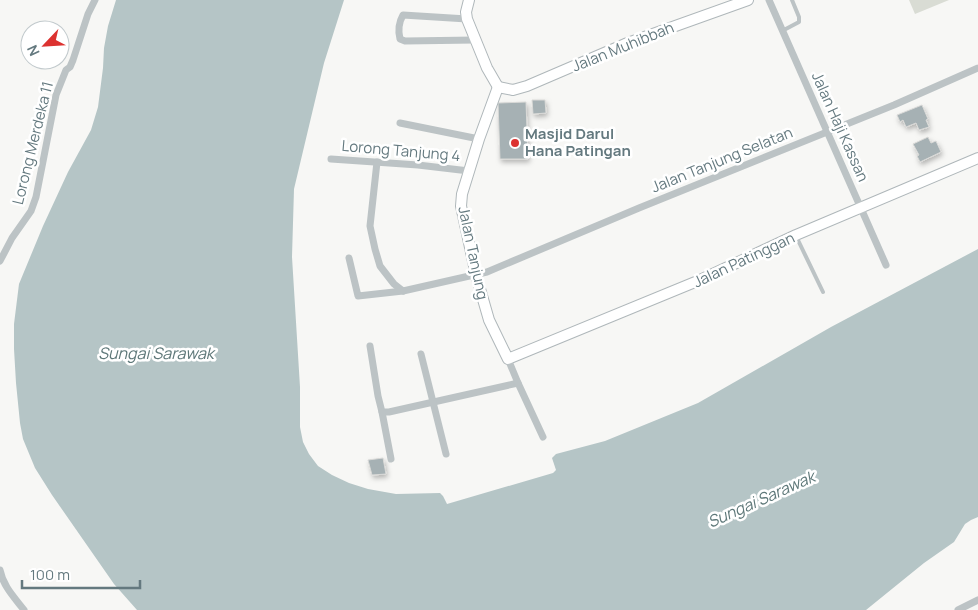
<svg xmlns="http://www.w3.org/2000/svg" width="978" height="610" viewBox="0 0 978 610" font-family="Manrope,sans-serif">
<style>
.green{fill:#d9dcd4}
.water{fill:#b5c5c6}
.building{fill:#a6b1b4;stroke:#d9d9d7;filter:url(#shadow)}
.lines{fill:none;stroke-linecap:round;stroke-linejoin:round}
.secondary-casing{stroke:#afb7ba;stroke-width:12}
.lane{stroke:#bcc3c5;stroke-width:4}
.street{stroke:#bcc3c5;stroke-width:7}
.secondary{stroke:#fff;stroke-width:10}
.poi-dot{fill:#dc3230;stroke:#fff;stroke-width:2}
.labels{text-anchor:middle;stroke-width:5;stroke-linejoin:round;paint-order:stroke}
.street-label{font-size:15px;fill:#64797f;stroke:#fff}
.poi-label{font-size:15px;font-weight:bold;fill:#64797f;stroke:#fff;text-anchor:start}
.water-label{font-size:16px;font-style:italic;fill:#5e7879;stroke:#fff}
</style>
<defs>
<filter id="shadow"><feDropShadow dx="1.5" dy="3" stdDeviation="2.5" flood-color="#0004"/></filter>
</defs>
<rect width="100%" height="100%" fill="#f7f7f5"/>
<!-- green -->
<polygon class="green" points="909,0 949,0 915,14"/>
<!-- water -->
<polygon class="water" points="116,0 344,0 324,63 294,189 292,257 300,387 300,427 303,442 309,454 318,466 332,475 349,483 368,489 396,494 440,493 443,496 447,504 553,473 556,470 552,458 556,454 605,441 698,403 831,327 978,249 978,517 971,520 965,524 954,542 924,563 866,610 137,610 114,584 52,495 35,468 23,439 20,423 16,383 14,349 14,324 19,284 43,226 68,172 91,130 98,107 103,68 104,48 108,26"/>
<!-- building -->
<g class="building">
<polygon points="532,100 545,100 546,113 533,114"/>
<polygon points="526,102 528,159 500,159 498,103"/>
<polygon points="922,105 928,119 926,120 929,127 919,130 916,123 906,127 903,120 900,122 897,115"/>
<polygon points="928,137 931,143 936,141 941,152 920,162 917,156 919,155 913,144"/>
<polygon points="383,458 386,474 372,475 368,460"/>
</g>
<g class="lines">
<defs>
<g id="secondary">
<polyline points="469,0 466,12 467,19 487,68 498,87"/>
<polyline points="498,87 479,139 462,194 461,206 476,275 489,320 508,359 700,280 796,235 978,158"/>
<polyline points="498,87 513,90 527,86 625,44 748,0"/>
</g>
</defs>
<!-- secondary casing -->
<use href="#secondary" class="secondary-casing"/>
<!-- lane -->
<g class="lane">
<polyline points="782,31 799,22 799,17 792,0"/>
<polyline points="796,236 823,292"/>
</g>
<!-- street -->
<g class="street">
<polyline points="769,0 886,265"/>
<path d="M467 19 403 15C399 22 398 31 400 39L405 41 475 40"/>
<polyline points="400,123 479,139"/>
<polyline points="331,159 418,165 469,171"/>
<polyline points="377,162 370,226 375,249 380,266 394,284 403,291"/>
<polyline points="349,258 358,296 403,291 487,272 639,208 894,105 978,68"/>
<polyline points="0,261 12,238 31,211 36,197 56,95 66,70 70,67 73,60 88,14 95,0"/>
<polyline points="370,346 378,396 382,412 389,412 518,383"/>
<polyline points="421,354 446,454"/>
<polyline points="508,359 518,383 543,437"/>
<polyline points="382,412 391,459"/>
<path d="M0 570C3 586 14 597 24 610"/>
<polyline points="958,610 978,600"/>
</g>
<!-- secondary -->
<use href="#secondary" class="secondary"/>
</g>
<!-- markers -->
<circle class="poi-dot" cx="515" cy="143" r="5"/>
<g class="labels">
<!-- street labels -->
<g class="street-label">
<text transform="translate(623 47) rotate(-22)" y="5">Jalan Muhibbah</text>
<text transform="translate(840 127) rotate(66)" y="5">Jalan Haji Kassan</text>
<text transform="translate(33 143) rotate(-76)" y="5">Lorong Merdeka 11</text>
<text transform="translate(401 151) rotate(5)" y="5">Lorong Tanjung 4</text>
<text transform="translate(722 160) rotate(-22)" y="5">Jalan Tanjung Selatan</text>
<text transform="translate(473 253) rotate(78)" y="5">Jalan Tanjung</text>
<text transform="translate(744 260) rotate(-25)" y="5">Jalan Patinggan</text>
</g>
<!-- poi labels -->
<g class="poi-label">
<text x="525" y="139">Masjid Darul<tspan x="525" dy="17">Hana Patingan</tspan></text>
</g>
<!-- water labels -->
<g class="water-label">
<text x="156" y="359">Sungai Sarawak</text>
<text transform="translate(761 499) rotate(-24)" y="6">Sungai Sarawak</text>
</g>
</g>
<!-- north arrow -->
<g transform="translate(45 45) rotate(245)"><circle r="24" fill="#ffffff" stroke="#c1c9cc"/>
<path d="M0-4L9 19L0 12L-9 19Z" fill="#dc3230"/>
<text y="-8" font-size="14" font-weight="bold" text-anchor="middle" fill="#64797f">N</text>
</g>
<!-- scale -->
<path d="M22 580v8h118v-8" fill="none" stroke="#64797f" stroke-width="2.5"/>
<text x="30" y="580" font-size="15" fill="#64797f" stroke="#ffffff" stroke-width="4" paint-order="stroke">100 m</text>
</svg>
